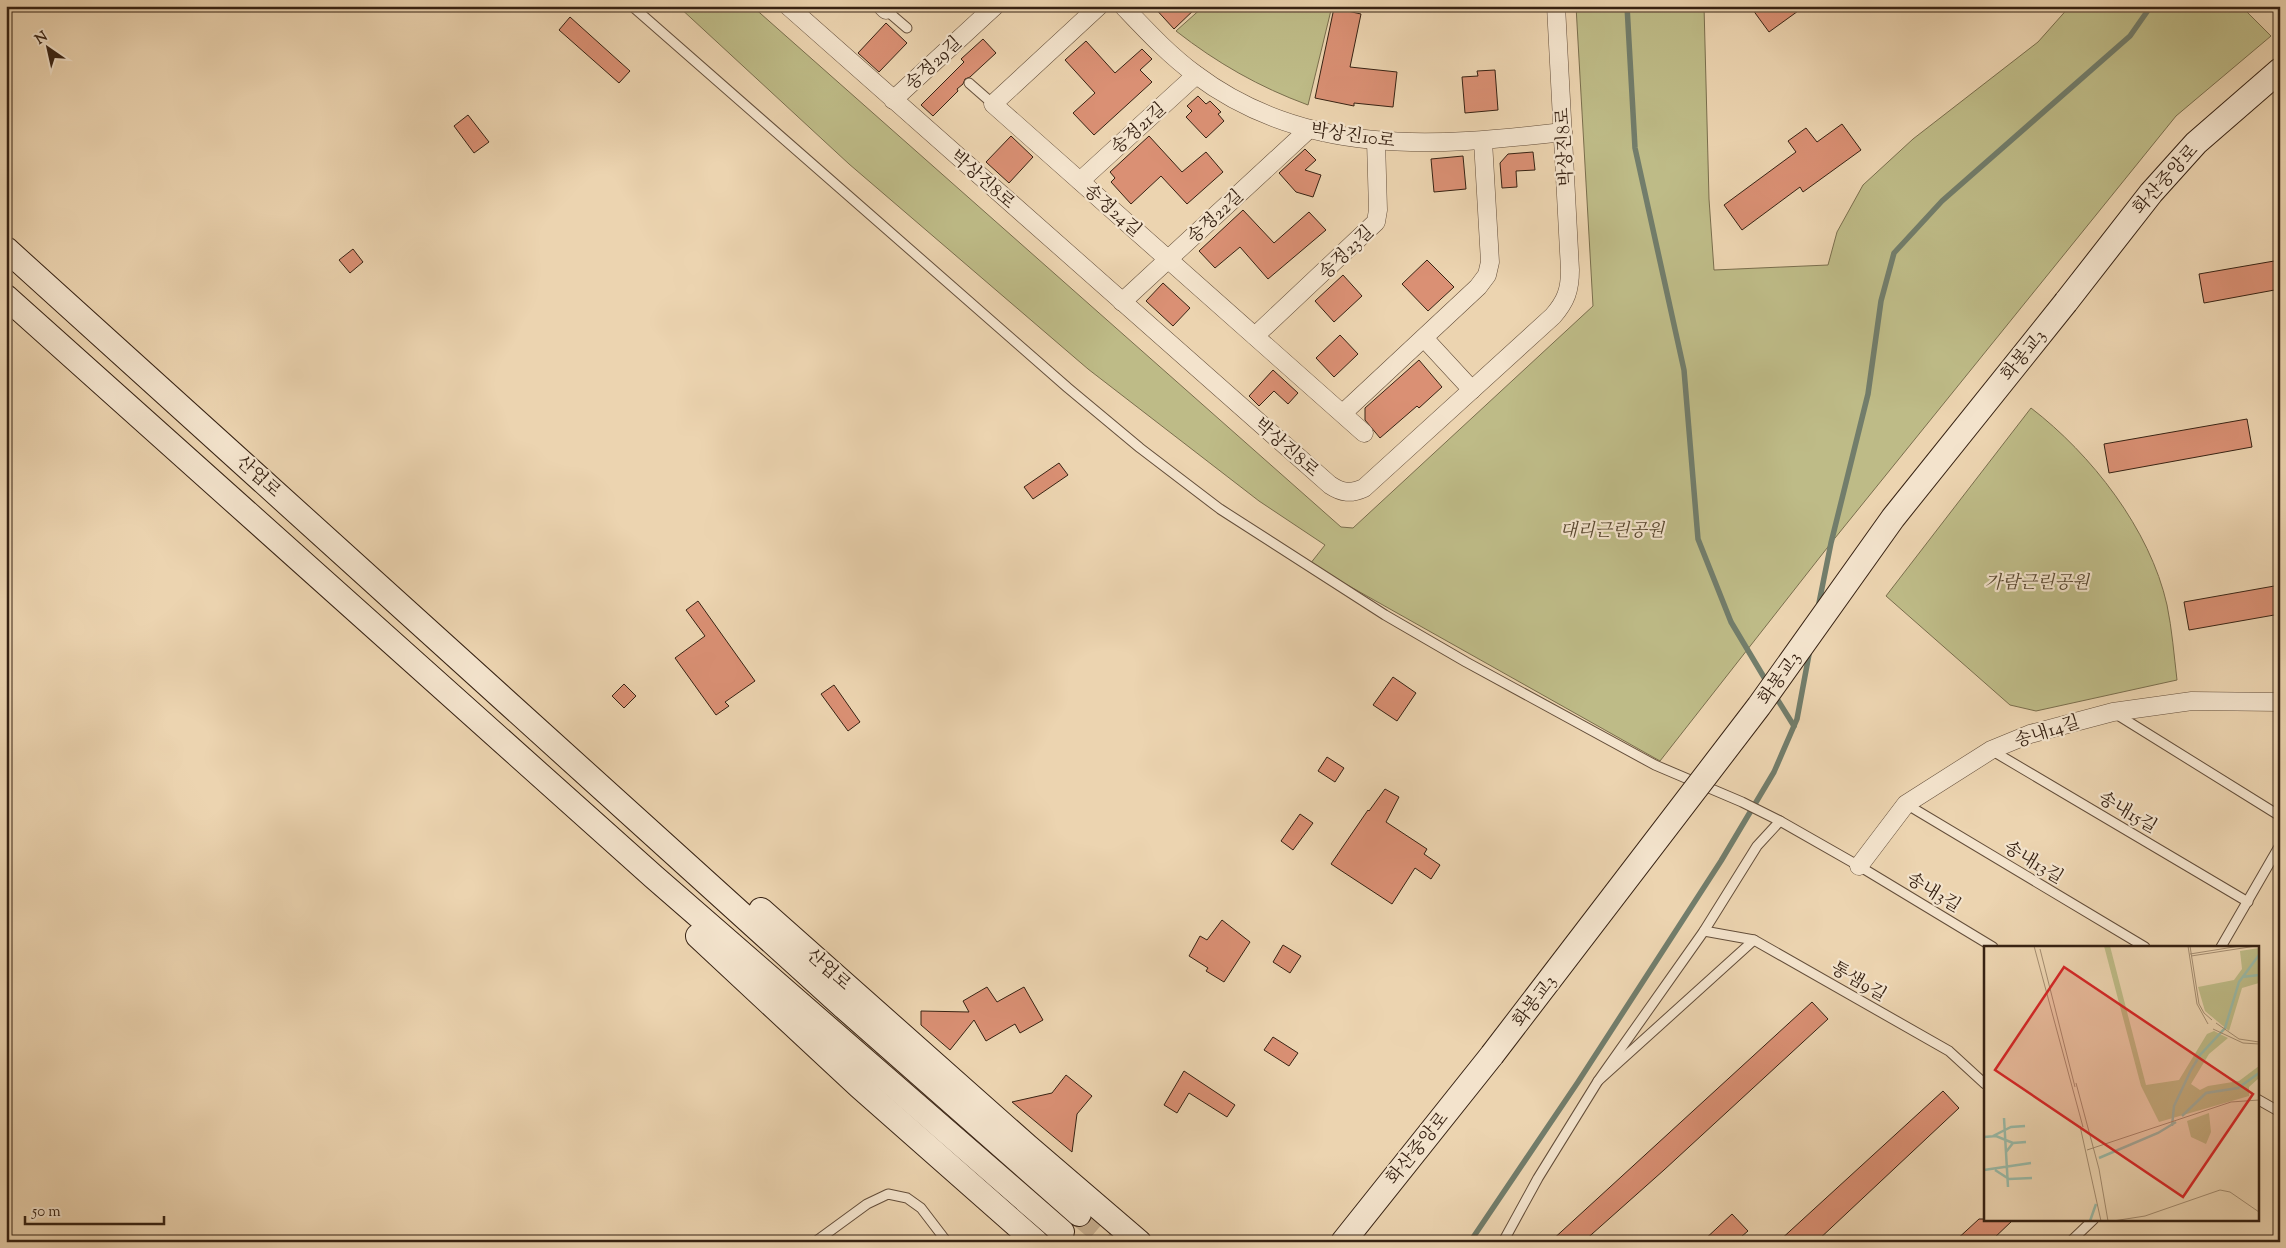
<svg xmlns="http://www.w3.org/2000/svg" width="2286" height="1248" viewBox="0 0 2286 1248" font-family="'Sorts Mill Goudy','Noto Serif KR',serif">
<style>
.green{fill:#bebb87;stroke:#7a6e4d}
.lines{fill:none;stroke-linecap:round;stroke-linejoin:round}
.stream{stroke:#727d6b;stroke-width:5.5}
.building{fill:#da9074;stroke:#372213}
.secondary-tunnel{stroke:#c8b091;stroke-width:24;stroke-dasharray:24 12;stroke-linecap:butt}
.service-casing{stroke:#644e3a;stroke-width:11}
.minor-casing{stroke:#644e3a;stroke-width:19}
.secondary-casing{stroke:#372213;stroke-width:26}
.service{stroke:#f3e3cc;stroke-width:9}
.minor{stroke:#f3e3cc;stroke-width:18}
.secondary{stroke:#f3e3cc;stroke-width:24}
.secondary-bridge-casing{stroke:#372213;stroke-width:26;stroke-linecap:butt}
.secondary-bridge{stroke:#f3e3cc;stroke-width:24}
.labels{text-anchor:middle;stroke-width:4.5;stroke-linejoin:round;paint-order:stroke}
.street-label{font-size:18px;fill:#372213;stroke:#f3e3cc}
.park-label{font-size:18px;font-style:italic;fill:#594830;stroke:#f3e3cc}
.inset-river{fill:none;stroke:#9ab9a6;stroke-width:2.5}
.inset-road{fill:none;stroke:#a48d71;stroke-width:1}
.view{fill:#d62828;fill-opacity:0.15;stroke:#d62828;stroke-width:2.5}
.inset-edge{fill:none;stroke:#372213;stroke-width:2.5}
</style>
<rect width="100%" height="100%" fill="#ecd4b0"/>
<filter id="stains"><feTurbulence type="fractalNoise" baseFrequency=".004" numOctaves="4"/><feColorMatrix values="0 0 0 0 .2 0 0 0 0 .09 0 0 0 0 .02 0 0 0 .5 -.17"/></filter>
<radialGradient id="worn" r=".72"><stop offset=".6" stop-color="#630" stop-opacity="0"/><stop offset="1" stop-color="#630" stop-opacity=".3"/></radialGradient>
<!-- green -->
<g class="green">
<polygon points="678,6 752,6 1341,527 1353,528 1593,306 1576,6 1704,6 1709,199 1714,270 1828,265 1837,232 1863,185 1913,139 2038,42 2070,6 2241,6 2271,36 2176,116 1831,543 1660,761 1310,564 1325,545 1259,501 1088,369 849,164"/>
<path d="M1204 6H1332L1308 105C1259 87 1217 63 1176 31Z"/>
<path d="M2031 408C2091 454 2150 529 2167 605 2172 629 2174 655 2177 680L2036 711 2010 705 1886 596Z"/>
</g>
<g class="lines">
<!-- stream -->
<g class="stream">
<polyline points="1627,6 1635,148 1684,370 1698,539 1731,622 1768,684"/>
<polyline points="1818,608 1831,543 1868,394 1881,301 1894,253 1942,201 2130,36 2151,6"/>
<polyline points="1774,694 1794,726"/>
<polyline points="1470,1242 1578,1082 1721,861 1774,772 1797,719 1810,649"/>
</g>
</g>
<!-- building -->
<g class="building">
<polygon points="1153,6 1198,6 1174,29"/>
<polygon points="1750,6 1805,6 1769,32"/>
<polygon points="1334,8 1361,14 1350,67 1397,72 1393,107 1354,103 1354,106 1315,98"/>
<polygon points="570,17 630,71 619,83 559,30"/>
<polygon points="886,23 907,43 879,72 858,53"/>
<polygon points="983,39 996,53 970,77 965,79 963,84 957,89 958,91 933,116 921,105 964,62 961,59"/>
<polygon points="1086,41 1115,73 1142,49 1152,59 1140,70 1152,82 1094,135 1073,113 1095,93 1065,60"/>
<polygon points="1495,70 1498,110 1465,113 1462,77 1478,76 1477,71"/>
<polygon points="1198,96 1206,104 1210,101 1221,112 1218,114 1224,121 1206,138 1186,117 1192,111 1187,106"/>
<polygon points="468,115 489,142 474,153 454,126"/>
<polygon points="1842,124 1861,150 1803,192 1800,187 1742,230 1724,205 1796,152 1788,141 1806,128 1817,142"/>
<polygon points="1011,136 1033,157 1009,183 986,162"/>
<polygon points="1149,136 1182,172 1206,152 1223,172 1187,204 1161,176 1131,204 1111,182 1115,178 1110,172"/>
<polygon points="1305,149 1316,160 1305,170 1321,175 1313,197 1296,192 1279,173"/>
<polygon points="1533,152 1535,170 1516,171 1517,187 1502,188 1500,163 1508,154"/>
<polygon points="1463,156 1466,189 1434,192 1431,159"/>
<polygon points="1243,210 1274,243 1309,212 1326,230 1268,279 1240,247 1215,268 1199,251"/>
<polygon points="353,249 363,262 350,273 339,260"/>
<polygon points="1427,260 1454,287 1428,311 1402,284"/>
<polygon points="2280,260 2280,289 2204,303 2199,274"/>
<polygon points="1343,275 1362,296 1334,322 1315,301"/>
<polygon points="1163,283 1190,308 1173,326 1146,301"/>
<polygon points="1340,335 1358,354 1334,377 1316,358"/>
<polygon points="1419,360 1442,387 1419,408 1417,406 1380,438 1365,420 1365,408"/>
<polygon points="1273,370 1298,393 1288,404 1274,391 1259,406 1249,396"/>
<polygon points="2247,419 2252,447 2109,473 2104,444"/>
<polygon points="1059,463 1068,475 1033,499 1024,487"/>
<polygon points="2280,585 2280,614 2189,630 2184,602"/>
<polygon points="698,601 755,681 725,702 729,706 716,715 675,658 705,636 686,610"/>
<polygon points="1393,677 1416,693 1397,721 1373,705"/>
<polygon points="624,684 636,696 624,708 612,696"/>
<polygon points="834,685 860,722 848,731 821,694"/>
<polygon points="1327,757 1344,768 1335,782 1318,771"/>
<polygon points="1385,789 1399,797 1386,822 1427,849 1424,854 1440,865 1431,879 1415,868 1392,904 1331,864 1368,810 1369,811"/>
<polygon points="1300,814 1313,823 1293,850 1281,841"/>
<polygon points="1222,920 1250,942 1224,982 1206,971 1208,968 1189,956 1200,936 1207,940"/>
<polygon points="1283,945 1301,956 1290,973 1273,962"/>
<polygon points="987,987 997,1002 1024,987 1043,1020 1020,1033 1015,1024 986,1041 974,1020 950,1050 921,1025 921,1011 969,1012 963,1001"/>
<polygon points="1812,1002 1828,1019 1664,1170 1583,1242 1550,1242"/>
<polygon points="1273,1037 1298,1053 1289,1066 1264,1050"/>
<polygon points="1184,1071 1235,1105 1227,1117 1189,1093 1177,1113 1164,1105"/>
<polygon points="1066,1075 1092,1096 1077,1114 1072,1152 1012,1102 1052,1093"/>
<polygon points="1943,1091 1959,1108 1816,1242 1778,1242"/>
<polygon points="1732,1214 1748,1231 1735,1242 1702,1242"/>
<polygon points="1979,1219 2014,1219 1990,1242 1954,1242"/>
</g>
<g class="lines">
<!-- secondary-tunnel -->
<polyline class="secondary-tunnel" points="1079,1214 1112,1242"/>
<defs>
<g id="service">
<polyline points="632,6 1068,388 1140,448 1220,509 1385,615 1466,662 1655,765 1742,802 1780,821"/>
<polyline points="886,10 907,28"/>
<polyline points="969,83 993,104"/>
<polyline points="2116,714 2280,816"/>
<polyline points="1991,750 2248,902"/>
<polyline points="1906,804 2145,947"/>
<polyline points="1704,931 1754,940 1949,1051 1985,1084"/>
<polyline points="2221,947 2280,845"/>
<polyline points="1598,1081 1704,931 1757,846 1780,821 1859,866 1993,947"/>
<polyline points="2257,1099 2280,1112"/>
<polyline points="815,1242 867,1204 888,1194 907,1198 921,1208 947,1242"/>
<polyline points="1503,1242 1538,1178 1598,1081 1754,940"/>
<polyline points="2070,1242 2094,1219"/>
</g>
<g id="minor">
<path d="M788 6 1330 485C1342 493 1351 494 1364 488L1553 316C1566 301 1570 290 1570 270L1556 6"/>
<polyline points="882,6 886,10 890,6"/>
<polyline points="1099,6 993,104 1364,433"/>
<path d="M1123 6C1146 30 1168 54 1195 74 1305 157 1434 147 1563 132"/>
<polyline points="893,100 995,6"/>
<polyline points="1080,181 1196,75"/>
<polyline points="1122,302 1308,130"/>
<polyline points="1255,336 1376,222 1378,210 1376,141"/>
<polyline points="1424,338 1472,390"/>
<polyline points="1343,413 1478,287 1487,275 1490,262 1483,141"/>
<polyline points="1859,866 1906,804 1991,750 2030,734 2113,712 2192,701 2280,702"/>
</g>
<g id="secondary">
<polyline points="6,249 844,1007 1079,1214"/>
<polyline points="6,297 654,877 1062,1232"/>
<polyline points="2066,302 2151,193 2196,143 2280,70"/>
<polyline points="761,910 1027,1146 1139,1242"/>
<polyline points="698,936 859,1086 1036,1242"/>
<polyline points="1343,1242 1492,1055"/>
</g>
</defs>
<!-- service casing -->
<use href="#service" class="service-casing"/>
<!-- minor casing -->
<use href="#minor" class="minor-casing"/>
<!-- secondary casing -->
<use href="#secondary" class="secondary-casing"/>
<!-- service -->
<use href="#service" class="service"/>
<!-- minor -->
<use href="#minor" class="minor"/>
<!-- secondary -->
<use href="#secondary" class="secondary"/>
<defs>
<polyline id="secondary-bridge" points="1492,1055 1759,706 1893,518 2066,302"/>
</defs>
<!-- secondary-bridge casing -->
<use href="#secondary-bridge" class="secondary-bridge-casing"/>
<!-- secondary-bridge -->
<use href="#secondary-bridge" class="secondary-bridge"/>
</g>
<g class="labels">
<!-- street labels -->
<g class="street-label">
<text transform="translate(933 63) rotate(-43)" y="6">송정29길</text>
<text transform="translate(1138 128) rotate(-42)" y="6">송정21길</text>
<text transform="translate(1353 135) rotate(8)" y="6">박상진10로</text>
<text transform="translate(1564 147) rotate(-93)" y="6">박상진8로</text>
<text transform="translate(983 179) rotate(41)" y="6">박상진8로</text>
<text transform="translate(2165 179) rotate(-48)" y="6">화산중앙로</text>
<text transform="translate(1113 210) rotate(41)" y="6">송정24길</text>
<text transform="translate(1215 216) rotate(-43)" y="6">송정22길</text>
<text transform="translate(1346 252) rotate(-44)" y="6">송정23길</text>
<text transform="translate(2023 355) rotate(-51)" y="6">화봉교3</text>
<text transform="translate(1287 447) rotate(41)" y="6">박상진8로</text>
<text transform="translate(259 476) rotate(42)" y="6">산업로</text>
<text transform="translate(1779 678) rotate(-55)" y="6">화봉교3</text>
<text transform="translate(2047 731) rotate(-18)" y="6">송내14길</text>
<text transform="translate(2128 812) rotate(30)" y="6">송내15길</text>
<text transform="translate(2034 862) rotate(31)" y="6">송내13길</text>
<text transform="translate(1934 892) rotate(31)" y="6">송내3길</text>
<text transform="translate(829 969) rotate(42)" y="6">산업로</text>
<text transform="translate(1859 981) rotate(30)" y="6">통샘9길</text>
<text transform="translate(1534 1001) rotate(-53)" y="6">화봉교3</text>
<text transform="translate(1417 1148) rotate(-51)" y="6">화산중앙로</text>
</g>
<!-- park labels -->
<g class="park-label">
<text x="1612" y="536">대리근린공원</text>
<text x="2037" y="588">가람근린공원</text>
</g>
</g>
<!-- overview -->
<g transform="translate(1984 946)">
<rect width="275" height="275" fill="#ecd4b0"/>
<path d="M120 0H126L162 139 195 134 223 88 230 85 244 92 225 108 207 138 216 144 224 140 255 135 275 120V132L265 141V150L175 176 157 140ZM275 2V37L258 42 245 85 221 65 214 41 250 34 258 23 256 5ZM225 167 227 186 222 198 207 191 203 175Z" fill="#bebb87"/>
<path class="inset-river" d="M258 31 275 29M198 170 222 147 254 142 275 127M20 172 24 241M188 180 190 160 207 124 216 109 241 82 255 36 275 9M9 190 27 181 41 180M0 191 12 190 29 197M22 206 29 197 42 196M115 212 174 187 192 176M0 224 47 217M11 224 25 233 48 232M106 275 112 258"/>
<path class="inset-road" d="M50 0 99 181M204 0 213 58 224 78M206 0 215 58 220 67 228 74M56 3 91 141M206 8 256 0M207 10 272 0M232 77 255 93 275 96M229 83 259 97 275 98M92 137 115 223 124 275M96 180 117 275M103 204 247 156 275 154M129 275 161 270 236 244 246 246 275 266"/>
<path class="view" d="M80 21 269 148 199 251 11 124Z"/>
<rect width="275" height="275" class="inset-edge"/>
</g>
<!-- margin -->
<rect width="2286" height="1248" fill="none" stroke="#ecd4b0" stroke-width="25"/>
<rect x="8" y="8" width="2271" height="1233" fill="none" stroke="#372213" stroke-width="2.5"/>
<rect x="12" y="12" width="2261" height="1223" fill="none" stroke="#372213"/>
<!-- north arrow -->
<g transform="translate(48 48) rotate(326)" stroke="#f3e3cc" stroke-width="4" paint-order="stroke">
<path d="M0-4L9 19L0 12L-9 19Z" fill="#372213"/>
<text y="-8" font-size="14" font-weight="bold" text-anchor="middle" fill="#372213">N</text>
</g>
<!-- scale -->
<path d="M25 1216v8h139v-8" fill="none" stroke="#372213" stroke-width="2.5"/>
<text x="32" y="1216" font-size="15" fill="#372213" stroke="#f3e3cc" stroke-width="4" paint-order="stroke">50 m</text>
<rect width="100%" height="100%" filter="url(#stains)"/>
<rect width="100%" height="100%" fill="url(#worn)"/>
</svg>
